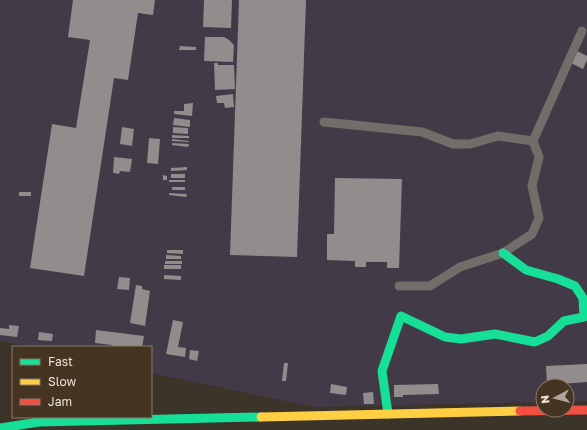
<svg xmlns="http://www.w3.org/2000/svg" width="587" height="430" viewBox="0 0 587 430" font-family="'Golos Text',sans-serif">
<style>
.industrial{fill:#423a47}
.building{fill:#938c8d}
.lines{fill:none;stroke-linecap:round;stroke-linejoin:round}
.street{stroke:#736d6a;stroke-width:9}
.fast{stroke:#16e098;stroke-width:9}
.slow{stroke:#ffcf43;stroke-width:9}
.jam{stroke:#f24e42;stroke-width:9}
</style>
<rect width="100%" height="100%" fill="#3c3329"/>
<!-- industrial -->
<polygon class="industrial" points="0,0 587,0 587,401 567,402 567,386 543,386 543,402 314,407 151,373 151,347 30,347 0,341"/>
<!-- building -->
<g class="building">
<polygon points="73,0 155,0 153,15 138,13 128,80 114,78 84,276 30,268 52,124 76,128 90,40 68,37"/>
<polygon points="204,0 232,0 231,28 203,27"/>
<polygon points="239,0 306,0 297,257 230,255"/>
<polygon points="205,37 224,37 229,40 234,45 233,62 204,61"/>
<polygon points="180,46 196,47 196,50 179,50"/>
<polygon points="577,51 587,56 587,60 583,69 571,63"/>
<polygon points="214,63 218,63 218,65 234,65 235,89 215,90"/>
<polygon points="233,94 234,107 225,108 224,103 217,103 216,96"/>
<polygon points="193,103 192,116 174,114 174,111 184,111 184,104"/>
<polygon points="174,118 190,120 190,127 173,125"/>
<polygon points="122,127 134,129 132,146 120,144"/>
<polygon points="173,127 188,128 188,134 173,133"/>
<polygon points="172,135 189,136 189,138 172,138"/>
<polygon points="149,138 160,139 158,164 147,163"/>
<polygon points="172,139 189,141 189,142 172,141"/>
<polygon points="172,143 189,144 188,147 172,145"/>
<polygon points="114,157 132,159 130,172 120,171 119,174 113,173"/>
<polygon points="187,167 187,170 171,171 171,168"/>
<rect x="171" y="174" width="14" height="4"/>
<polygon points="163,175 167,176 167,180 163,180"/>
<polygon points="335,178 402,179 399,268 387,268 387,262 366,262 366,267 355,267 355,261 327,260 327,234 334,234"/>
<rect x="169" y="180" width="16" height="2"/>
<rect x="172" y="187" width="13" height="3"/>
<rect x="19" y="192" width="12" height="4"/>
<polygon points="169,193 187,194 186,197 169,195"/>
<polygon points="167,250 183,250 183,254 167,253"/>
<polygon points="166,255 181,256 181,259 166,259"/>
<rect x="165" y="261" width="17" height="3"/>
<rect x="164" y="265" width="17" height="4"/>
<polygon points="164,275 181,276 181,280 164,279"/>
<polygon points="119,277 130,278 129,290 117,289"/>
<polygon points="136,285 142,286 142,289 150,291 145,326 130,323"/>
<polygon points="173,320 183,322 178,347 186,348 185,357 166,354"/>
<polygon points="9,325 19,326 17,337 0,335 0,328 9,329"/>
<polygon points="96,330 144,336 142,347 112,347 112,345 95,343"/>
<polygon points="39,332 53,334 52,341 38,340"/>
<polygon points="190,350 199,351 197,361 189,359"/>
<polygon points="284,363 288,363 286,381 282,381"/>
<polygon points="587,364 587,382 547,385 546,366"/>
<polygon points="331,384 347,387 346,395 330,393"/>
<polygon points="438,384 439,394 403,395 403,397 394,397 394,385"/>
<polygon points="373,392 374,404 364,404 363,393"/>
</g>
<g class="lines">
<!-- street -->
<g class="street">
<polyline points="324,122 422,132 453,144 470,144 498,136 533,141 582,31"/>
<polyline points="399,286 430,286 460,267 503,253 532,234 539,218 532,186 539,157 533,141"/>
</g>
<!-- fast -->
<g class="fast">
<polyline points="388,414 382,371 401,316 445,337 461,339 495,334 535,342 548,336 564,321 584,317 583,298 575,286 558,279 526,270 503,253"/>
<polyline points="0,428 39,422 261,417"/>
</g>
<!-- slow -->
<polyline class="slow" points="261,417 520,411"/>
<!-- jam -->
<polyline class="jam" points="520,411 587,410"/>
</g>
<!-- legend -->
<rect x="12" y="346" width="140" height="72" fill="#443421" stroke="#887a6a"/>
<rect x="20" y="359" width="20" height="6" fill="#16e098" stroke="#887a6a"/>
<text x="48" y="366" font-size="12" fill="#eee3d8">Fast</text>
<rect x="20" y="379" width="20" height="6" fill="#ffcf43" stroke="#887a6a"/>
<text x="48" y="386" font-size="12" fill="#eee3d8">Slow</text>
<rect x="20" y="399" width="20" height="6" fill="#f24e42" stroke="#887a6a"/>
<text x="48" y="406" font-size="12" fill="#eee3d8">Jam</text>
<!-- north arrow -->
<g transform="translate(555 398) rotate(263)"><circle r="19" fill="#443421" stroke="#887a6a"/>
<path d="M0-3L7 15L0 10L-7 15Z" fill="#b0a59b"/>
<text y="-6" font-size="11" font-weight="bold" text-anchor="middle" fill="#eee3d8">N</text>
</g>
</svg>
